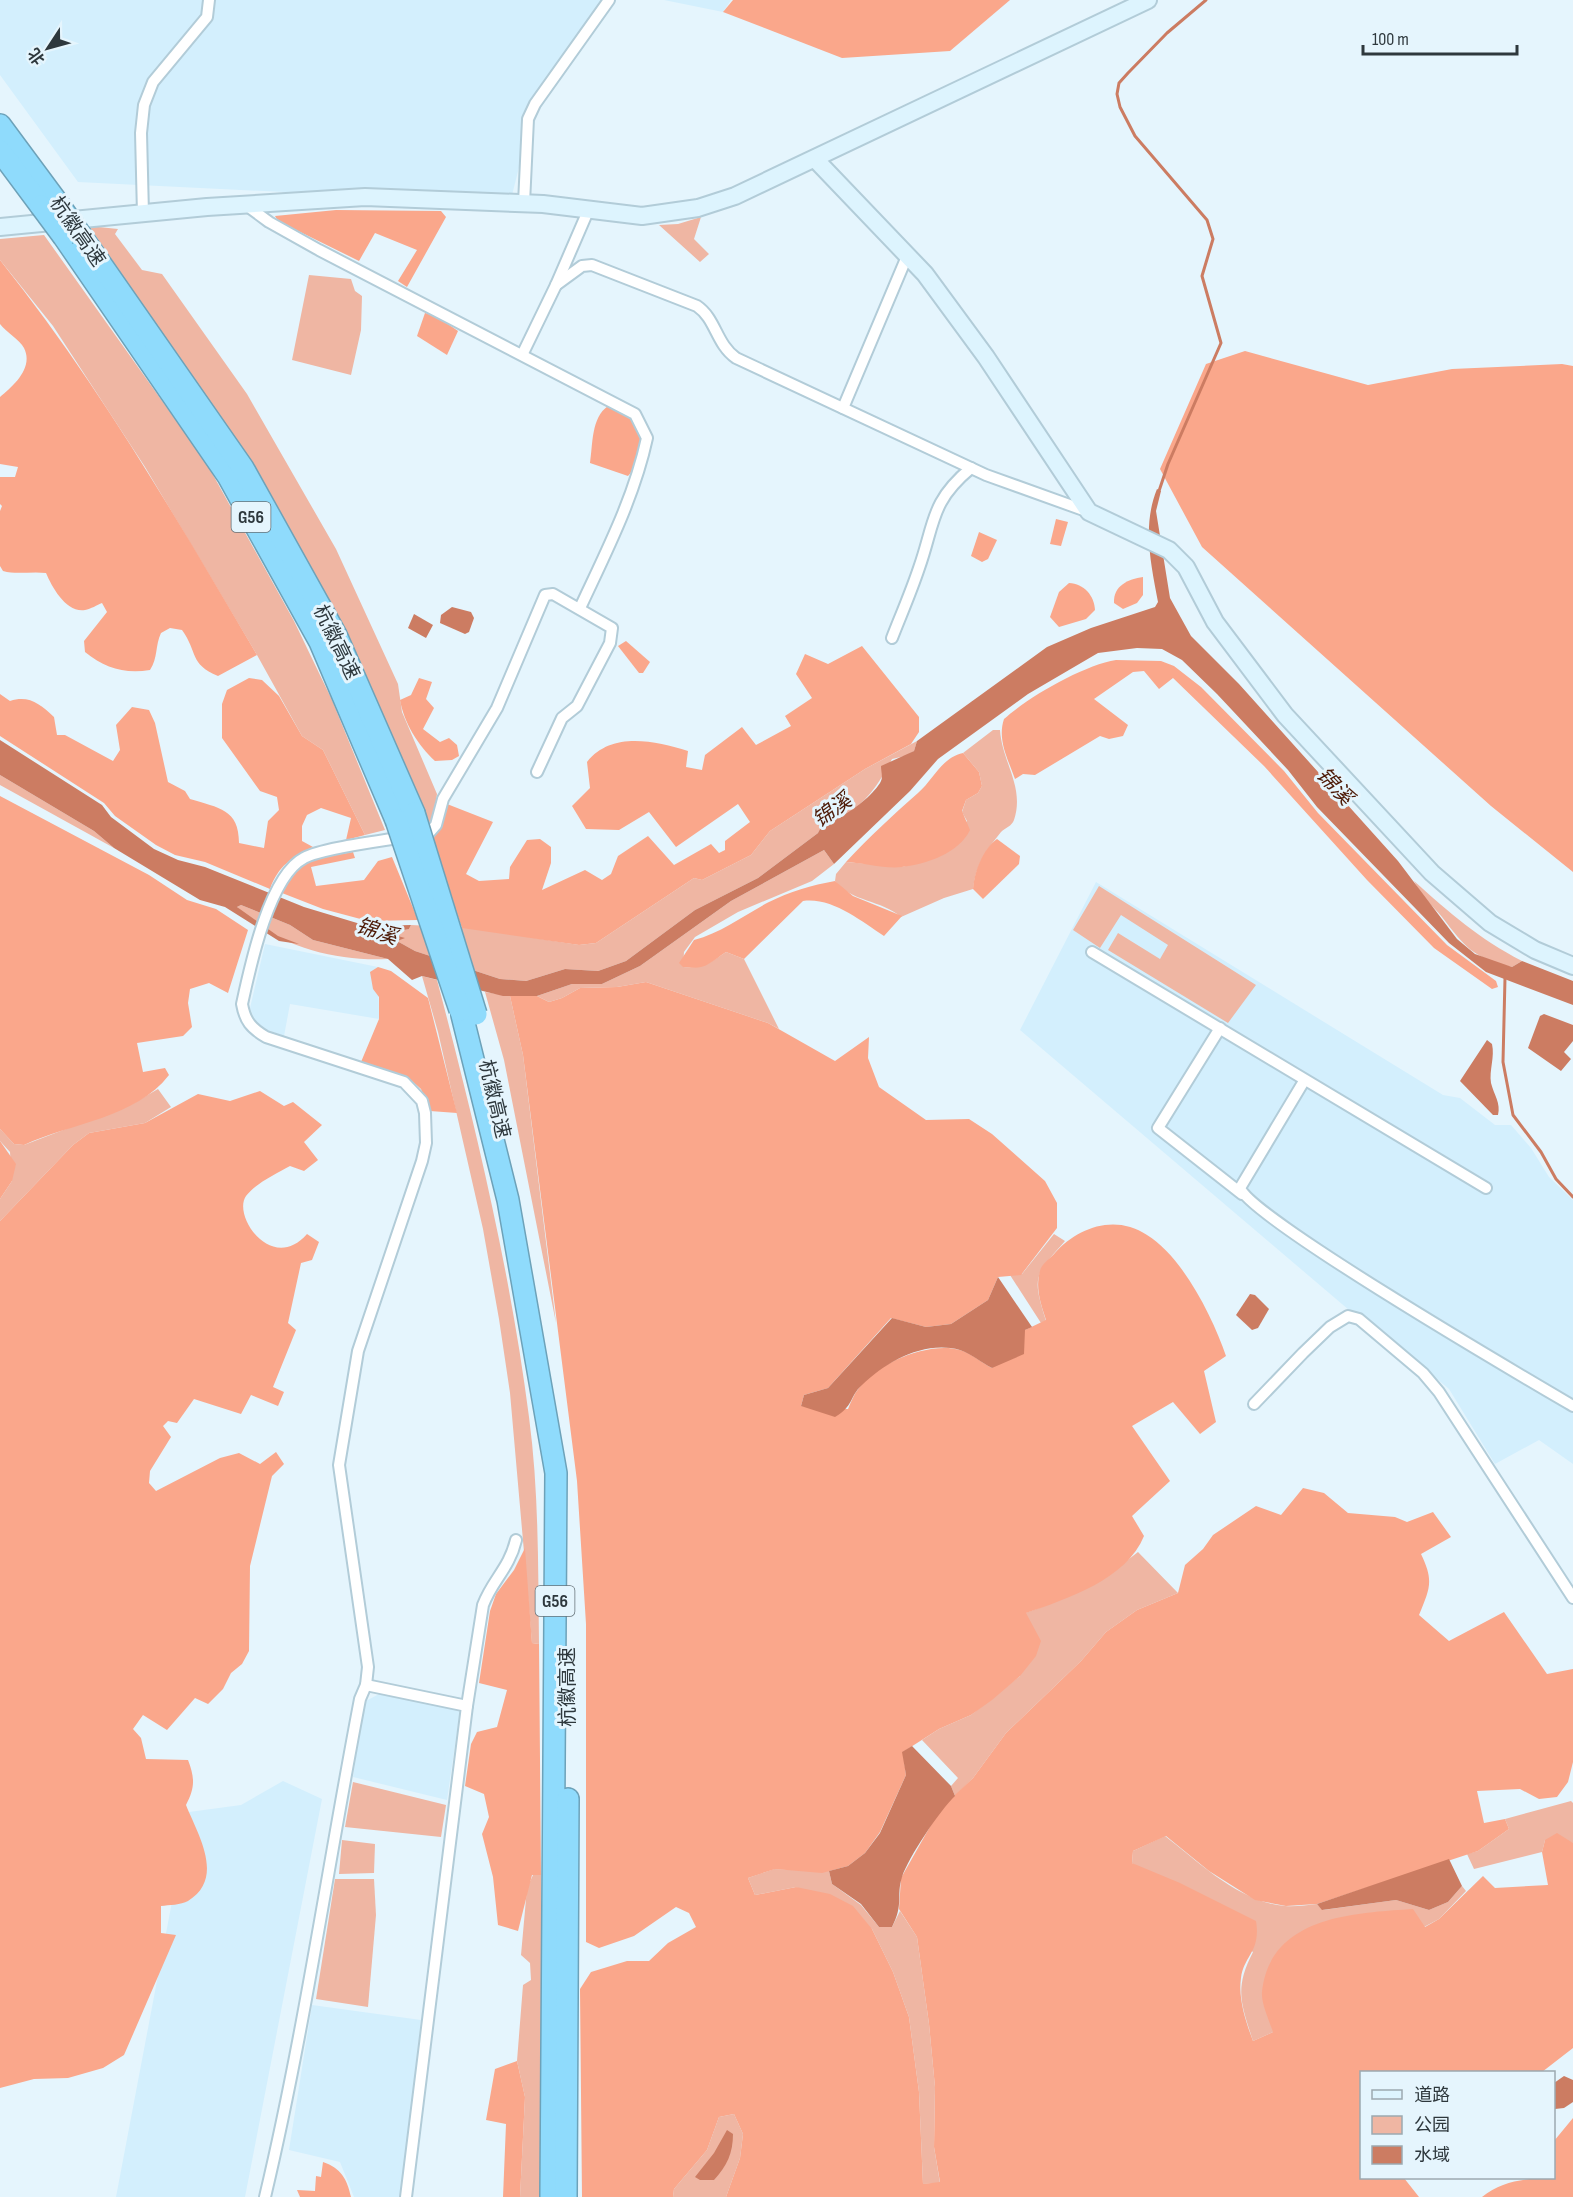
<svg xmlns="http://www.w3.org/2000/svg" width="1573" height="2197" viewBox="0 0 1573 2197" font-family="'Sofia Sans Condensed','Noto Sans SC',sans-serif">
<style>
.built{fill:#d3effd}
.green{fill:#efb6a3}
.forest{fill:#faa78b}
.water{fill:#cc7c62}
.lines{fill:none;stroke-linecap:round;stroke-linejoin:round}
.stream{stroke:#cc7c62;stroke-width:3}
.street-casing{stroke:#b2ccd8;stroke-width:14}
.secondary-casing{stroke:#b2ccd8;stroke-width:20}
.highway-casing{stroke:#6da2b9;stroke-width:24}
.street{stroke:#fff;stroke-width:10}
.secondary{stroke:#ddf4fe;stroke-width:16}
.highway{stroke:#8fdbfc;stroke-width:21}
.highway-bridge-casing{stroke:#6da2b9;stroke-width:24;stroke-linecap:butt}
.highway-bridge{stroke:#8fdbfc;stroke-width:21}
.labels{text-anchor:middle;stroke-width:6;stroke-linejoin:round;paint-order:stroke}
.shield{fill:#e5f5fd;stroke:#657177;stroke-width:1.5}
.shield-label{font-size:18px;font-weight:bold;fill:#2e383d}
.street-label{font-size:20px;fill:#2e383d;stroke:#e5f5fd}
.water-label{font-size:21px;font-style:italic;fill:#4d1a07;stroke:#e5f5fd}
</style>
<rect width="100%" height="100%" fill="#e5f5fd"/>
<!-- built -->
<g class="built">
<polygon points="0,0 602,0 535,104 510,203 78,182 0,75"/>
<polygon points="664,0 731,0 723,12"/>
<polygon points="1096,882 1443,1095 1460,1098 1495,1125 1511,1125 1531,1148 1549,1177 1573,1200 1573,1464 1539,1440 1495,1464 1449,1389 1362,1316 1349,1310 1020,1030"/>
<polygon points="265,944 378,967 379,1019 290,1004 284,1036 267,1030 255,1021 250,1008"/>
<polygon points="381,1693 460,1711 447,1800 353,1777 364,1702"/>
<polygon points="283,1781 322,1799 245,2197 116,2197 189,1812 241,1805"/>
<polygon points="312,2005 421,2020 401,2197 354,2197 340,2162 289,2150"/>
</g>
<!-- green -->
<g class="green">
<polygon points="701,217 694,239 709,254 700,262 659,225 678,224"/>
<polygon points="89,226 118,229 115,234 142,270 162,274 247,394 336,549 398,684 402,712 437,794 434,815 427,826 209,402"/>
<polygon points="44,235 207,464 294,621 332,700 385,830 365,835 323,750 302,736 257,655 145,467 53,326 0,260 0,239"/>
<polygon points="309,275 351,279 355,291 362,296 361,330 351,375 292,360"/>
<path d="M993 730H1000C1002 762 1025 787 1014 820 1012 826 1005 828 1001 832 987 849 975 866 973 889L944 898 901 917C882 900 851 902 835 881L836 874 846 862 902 867 921 862 937 857 967 821 962 812 966 800 978 793 982 786 979 772 963 753Z"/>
<path d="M917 741 914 751 905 756 892 759C882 779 865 806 843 815 829 821 827 817 818 833L758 878 695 910 626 961 598 971 565 969 526 981 500 979 415 951 395 940 393 931 409 929 411 925 472 928 579 945 596 943 694 878 702 880 751 855 770 831 865 769Z"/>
<polygon points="0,775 94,831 114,848 0,785"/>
<path d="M824 850 834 864 812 881 738 912 695 937 684 952 683 967C704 969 709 963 726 952L744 959 779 1029 768 1023 646 982 617 987 580 988 562 998 549 1002 537 996 572 984H602L640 966 731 901Z"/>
<path d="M1414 881C1451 914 1478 938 1522 961L1512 967C1472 957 1466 948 1442 917 1432 905 1421 896 1414 881Z"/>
<polygon points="1099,886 1256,985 1228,1023 1108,950 1118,933 1160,959 1168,945 1121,915 1100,948 1073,930"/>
<path d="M241 905 290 925 313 940 388 959C337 962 273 946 237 907Z"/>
<path d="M422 976 437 980C475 1124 510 1269 529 1417 539 1492 538 1568 539 1644L532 1643 510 1393 499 1319 483 1229 438 1032Z"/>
<polygon points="485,992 510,996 523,1055 556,1323 504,1060"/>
<polygon points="158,1089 171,1107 145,1123 89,1133 73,1145 0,1221 0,1199 12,1181 10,1152 0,1141 0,1129 14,1144 24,1145 134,1103"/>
<path d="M1054 1234 1065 1241C1034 1276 1032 1276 1046 1321L1041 1323 1010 1275 1022 1274Z"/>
<path d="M1138 1552 1178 1593 1137 1610 1106 1632 1081 1661 1006 1733 973 1778 955 1796 951 1786 958 1778 922 1740 939 1729 971 1715 1020 1676 1025 1613C1068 1598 1102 1580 1138 1552Z"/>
<polygon points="353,1782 446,1805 441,1837 345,1827"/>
<polygon points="1571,1801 1573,1803 1573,1843 1545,1840 1542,1852 1474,1869 1467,1854 1478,1851 1509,1829 1505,1819"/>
<path d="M1165 1836C1200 1863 1239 1902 1285 1906 1295 1907 1307 1905 1317 1904L1323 1910 1396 1900 1429 1910 1448 1902 1462 1886 1466 1891 1439 1919 1424 1927 1273 2032 1253 2041C1241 2003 1234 1989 1253 1952L1132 1863 1133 1851Z"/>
<polygon points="342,1840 375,1844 374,1873 339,1874"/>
<polygon points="774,1869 829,1871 832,1884 861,1905 879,1927 892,1927 900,1911 917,1937 929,2024 935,2087 934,2147 940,2183 923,2184 919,2092 909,2017 893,1972 872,1929 796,1887 755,1895 748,1878"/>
<polygon points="533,1875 541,1875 541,2197 520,2197 525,2097 517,2061 523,1985 531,1980 530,1963 521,1955 527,1888"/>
<polygon points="335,1879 374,1879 376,1915 368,2007 316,1999"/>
<polygon points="734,2114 743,2134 740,2158 726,2197 673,2197 674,2189 707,2150 719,2117"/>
</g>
<!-- forest -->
<g class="forest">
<polygon points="733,0 1010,0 950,51 842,58 723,12"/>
<polygon points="336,210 441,211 446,217 407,287 398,281 417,250 375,233 359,261 278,221 275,216"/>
<path d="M0 260C98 383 177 519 257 655L218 676C189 664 198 652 182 630L170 628 161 633C155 646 158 658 150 670 124 674 105 668 85 652L84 641 107 612 102 603C97 605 91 609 85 610 66 613 52 587 46 573 31 571 17 575 3 571L0 566V511L2 506 0 504V477H15L18 467 0 464V397C13 386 34 368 24 348 20 340 6 332 0 324Z"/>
<polygon points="425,313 435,315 458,331 447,355 417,336"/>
<polygon points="1245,351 1368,385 1452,369 1562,364 1573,366 1573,872 1491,806 1202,547 1160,469 1206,364"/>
<path d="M608 406C631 418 646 425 638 454 635 462 634 470 628 476L590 463C593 444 591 418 608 406Z"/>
<polygon points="1056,519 1068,522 1061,546 1050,544"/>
<polygon points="979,532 997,540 988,559 982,562 971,556"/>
<path d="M1143 577V595L1137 603 1123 609 1114 603C1113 586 1128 579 1143 577Z"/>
<path d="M1069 583C1084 584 1094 595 1095 610L1086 619 1059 627 1050 617 1059 592Z"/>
<polygon points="626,641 650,662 643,673 639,673 618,646"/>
<path d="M862 646 919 717V732L911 744 865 769 770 831 751 855 702 880 694 878 596 943 579 945 462 928 432 842 447 804 493 822 466 874 479 881 509 879 510 867 527 840 540 839 551 847V863L542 890 585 870 602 880 611 874 618 856 648 836 674 865 711 844 719 853 725 850V841L750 822 738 804 676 847 649 812 619 830 586 829 572 806 590 788 587 762C612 731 654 741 688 751L686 767 702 770 705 755 742 727 756 745 791 726 785 716 812 698 796 674 805 654 828 664Z"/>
<path d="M1116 660 1161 661 1174 666 1201 687 1284 771 1318 813 1447 945 1496 981 1498 987 1492 989 1434 948 1367 880 1264 766 1173 678 1159 689 1144 671 1133 672 1094 699 1128 725 1123 736 1109 739 1100 736 1035 775 1023 774 1015 779C1008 759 997 740 1004 719 1028 697 1084 665 1116 660Z"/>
<path d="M249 678 262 680 279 696 302 736 323 750 365 835 346 840 351 818 321 808 307 815 302 826V841L313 847C292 857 278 866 270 889L205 862 175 855 156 845 115 816 104 803 0 736V694L10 701C29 695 40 704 54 717L57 735H65L113 761 120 750 116 725 132 707 149 710 155 723 168 782 185 791 190 799C219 808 239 809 239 843L264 848 268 821 279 810 277 797 260 791 222 738V704L227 690Z"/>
<path d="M419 678 432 682 426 699 434 708 423 729 440 742 449 738 457 745 459 756 452 760 435 761C418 745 404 723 400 700L411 695Z"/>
<path d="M963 753 979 772 982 786 978 793 966 800 962 811 970 830C959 853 927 864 902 867 885 869 864 863 846 862 869 837 893 815 918 793 934 779 941 758 963 753Z"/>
<path d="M0 796 149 875 187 900 216 909 248 930 228 993 209 983 190 989 188 1003 192 1027 183 1036 137 1043 143 1072 165 1068 169 1075C136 1118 71 1123 24 1145L14 1144 0 1129Z"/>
<path d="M997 839 1020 856 1019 864 983 899 973 889C974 872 983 849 997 839Z"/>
<path d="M353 852 355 858 311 867 316 886 364 880 378 861 392 857 418 920 368 921 323 909 282 893C293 859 322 858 353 852Z"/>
<path d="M835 881 853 896 902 916 884 936C861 921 832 897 803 901L744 959 726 952C708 964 706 970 683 967L679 963 694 940C721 933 744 915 769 902 789 892 812 885 835 881Z"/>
<polygon points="378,967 391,971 428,998 457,1113 430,1111 421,1089 412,1081 361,1062 379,1019 379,997 373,989 370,972"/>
<path d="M646 982 768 1023 835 1061 869 1037 868 1058 879 1087 926 1120 969 1119 992 1134 1045 1181 1057 1203V1228L1021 1275 998 1277 988 1300 951 1324 926 1327 891 1318 828 1388 804 1395 801 1406 848 1409C851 1402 854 1394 859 1388 877 1363 929 1341 960 1350 971 1353 982 1363 992 1368L1025 1330 1046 1320C1041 1304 1035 1289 1040 1271 1041 1265 1049 1259 1054 1254 1078 1227 1115 1214 1147 1235 1183 1257 1213 1318 1226 1356L1204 1371 1216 1422 1200 1434 1173 1402 1132 1426 1170 1481 1132 1516 1144 1536C1127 1579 1067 1599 1026 1613L1041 1641 1036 1656 1020 1676 992 1700 971 1715 939 1729 903 1752 906 1775 880 1832 865 1853 848 1866 822 1873 775 1869 748 1878 755 1895 796 1887 830 1894 853 1906 872 1929 893 1972 909 2017 919 2092 923 2184 940 2182 934 2147 935 2087 929 2024 917 1937 899 1909 901 1878 940 1809 973 1778 1006 1733 1081 1661 1106 1632 1137 1610 1178 1593 1185 1565 1203 1549 1213 1535 1256 1506 1281 1515 1303 1488 1324 1493 1348 1513 1395 1517 1407 1522 1433 1512 1451 1537 1421 1554C1434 1581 1430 1588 1419 1615L1449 1641 1504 1612 1547 1674 1573 1669V1762L1568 1782 1557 1797 1539 1799 1520 1789 1477 1791 1484 1823 1505 1819 1509 1829 1478 1851 1317 1904 1286 1906 1255 1900 1209 1871 1166 1836 1133 1851 1132 1863 1180 1883 1256 1921C1261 1952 1244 1955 1241 1978 1238 1999 1246 2022 1253 2041L1273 2032C1269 2020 1261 2003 1262 1992 1270 1916 1354 1913 1413 1909L1425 1927 1439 1919 1483 1876 1495 1888 1548 1885 1542 1852 1545 1840 1557 1833 1573 1843V2048L1542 2072H1362V2178H1404L1419 2197H726L740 2158 743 2134 734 2114 719 2117 707 2150 674 2189 673 2197H582L580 1989 591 1972 627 1961H649L668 1943 696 1927 689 1913 676 1907 634 1936 599 1948 586 1942V1624L577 1481 523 1055 510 996H537L549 1002 562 998 580 988 617 987Z"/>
<path d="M260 1091 284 1106 293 1102 322 1125 304 1142 318 1160 304 1171 290 1166C276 1174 256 1183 246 1196 232 1216 272 1274 307 1234L319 1242 312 1260 301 1263 288 1323 296 1330 273 1387 284 1392 278 1406 251 1395 241 1414 194 1399 177 1423 168 1421 163 1426 171 1437 150 1471 149 1483 156 1491 220 1458 239 1453 260 1464 276 1452 284 1464 272 1476 250 1566 249 1651 242 1664 231 1673 223 1689 208 1704 195 1698 167 1730 143 1715 133 1729 141 1738 146 1759 188 1760C195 1778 195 1788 186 1805 197 1833 226 1878 188 1901 181 1905 169 1905 161 1906V1933L176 1935 124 2055 103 2068 68 2078 34 2079 0 2088V1221L73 1145 89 1133 145 1123 198 1094 230 1101Z"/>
<polygon points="0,1141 16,1164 12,1181 0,1199"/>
<polygon points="525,1548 532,1643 539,1644 541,1875 532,1875 518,1931 498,1925 493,1877 482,1834 489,1817 484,1794 465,1786 471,1744 477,1732 497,1727 507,1690 479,1683 490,1611 496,1594 514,1570"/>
<polygon points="517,2061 525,2097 520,2197 503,2197 506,2124 486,2120 495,2069"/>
<path d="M1573 2118V2197H1482C1503 2180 1528 2178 1554 2178V2141Z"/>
<path d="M323 2162C341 2168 347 2179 351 2197H300L297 2190 315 2191 316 2176 321 2177Z"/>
</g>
<!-- water -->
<g class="water">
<path d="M1157 489 1161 491 1156 511 1170 598 1191 636 1239 684 1398 861 1457 939 1475 954 1512 967 1522 961 1573 981V1005L1486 972 1449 943 1317 807 1288 770 1217 694 1182 660 1162 649 1137 648 1098 653 1028 694 938 759 910 791 834 864 824 850 731 901 640 966 602 984H572L537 996H503L422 976 412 980 388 959 313 940 290 925 241 905 237 907 278 936 299 944 279 941 225 907 200 900 114 848 94 831 0 775V740L102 805 111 817 154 849 178 860 205 867 304 907 367 926 411 925 409 929 394 932V935L405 938 397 941 415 951 500 979 526 981 565 969 598 971 626 961 695 910 758 878 818 833C827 816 831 821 845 814 855 809 876 792 881 781 883 777 881 771 881 766L914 751 917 741 1047 647 1091 628 1155 607 1158 602C1151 564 1142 526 1157 489Z"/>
<polygon points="452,607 471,612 474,618 469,632 465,634 440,623 441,615"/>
<polygon points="414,614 433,625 426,638 408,628"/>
<polygon points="1544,1014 1573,1025 1573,1041 1564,1052 1571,1059 1561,1071 1528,1048 1540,1016"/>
<path d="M1487 1040 1492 1044C1495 1057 1489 1070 1491 1083 1494 1095 1501 1103 1498 1115H1493L1460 1081Z"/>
<path d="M998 1277 1032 1327 1025 1330 1024 1354 992 1368C982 1363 970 1353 960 1350 924 1340 886 1362 862 1385 849 1397 854 1406 835 1417L801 1406 804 1395 828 1388 892 1318 926 1327 951 1324 988 1300Z"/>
<polygon points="1250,1294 1255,1295 1269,1309 1258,1328 1252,1330 1236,1315"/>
<path d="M912 1746 951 1786 955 1796C940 1810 908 1858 902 1877 896 1896 904 1904 892 1927H879L861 1904 832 1884 829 1871 848 1866 865 1853 880 1833 906 1775 902 1752Z"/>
<polygon points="1449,1859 1462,1886 1448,1902 1429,1910 1396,1900 1322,1910 1317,1904"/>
<polygon points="1564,2076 1573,2080 1573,2102 1564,2108 1555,2109 1554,2083"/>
<path d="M727 2130 733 2134C733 2153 727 2166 714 2180H700L695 2177 714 2153Z"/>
</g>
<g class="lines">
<!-- stream -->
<g class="stream">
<polyline points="1159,491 1168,464 1221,343 1202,276 1213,239 1207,220 1135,136 1120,107 1117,94 1119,83 1128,73 1167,33 1206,0"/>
<polyline points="1505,978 1503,1062 1513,1115 1541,1152 1556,1179 1573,1197"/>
</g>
<defs>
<g id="street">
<polyline points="524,203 528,119 535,104 609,0"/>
<path d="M246 205 269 222 319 250 635 414 647 438C634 498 606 552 580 608"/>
<polyline points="143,214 141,133 144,105 153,82 207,17 209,0"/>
<path d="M556 285 582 266 592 265 697 306C716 319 716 344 736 358L986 475 1089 512"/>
<polyline points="523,353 556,285 588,211"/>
<polyline points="843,408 908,254"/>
<path d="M892 638C901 615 911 592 919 568 935 523 930 502 971 468"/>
<polyline points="419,834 429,833 436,825 443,799 497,708 545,595 553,594 612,628 610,643 577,706 562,718 537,772"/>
<polyline points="1092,952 1486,1188"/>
<polyline points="1220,1028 1158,1128 1242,1194"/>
<path d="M1304 1081 1240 1188C1251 1218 1527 1379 1573 1406"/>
<polyline points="1254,1404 1303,1353 1330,1327 1348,1316 1359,1319 1423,1373 1439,1392 1573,1598"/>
<polyline points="366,1685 467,1706"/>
<path d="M265 2197C304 2033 328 1865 360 1699L366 1685 368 1667 339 1465 358 1351 422 1161 426 1143 425 1113 422 1101 404 1082 266 1037C251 1028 245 1021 242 1004 250 967 269 876 304 858 321 848 381 841 404 837"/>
<path d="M406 2197 467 1706 483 1605C493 1579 509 1569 516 1540"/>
</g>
<g id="secondary">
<polyline points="815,159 925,274 986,357 1089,512 1169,550 1186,567 1215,622 1285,715 1432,873 1490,923 1535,950 1573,966"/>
<polyline points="0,227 207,207 365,197 543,204 642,216 698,208 735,196 1148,0"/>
</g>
<g id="highway">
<polyline points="0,125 57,202"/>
<polyline points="0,151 41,206"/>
<polyline points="64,237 228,476 320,642 396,820"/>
<polyline points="82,237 243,468 336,635 414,813"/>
<polyline points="462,1015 508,1200 556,1473 551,2197"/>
<polyline points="566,2197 568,1799"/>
</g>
</defs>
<!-- street casing -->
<use href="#street" class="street-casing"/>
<!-- secondary casing -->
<use href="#secondary" class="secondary-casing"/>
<!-- highway casing -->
<use href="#highway" class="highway-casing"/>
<!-- street -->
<use href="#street" class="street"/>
<!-- secondary -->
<use href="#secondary" class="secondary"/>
<!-- highway -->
<use href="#highway" class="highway"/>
<defs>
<g id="highway-bridge">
<polyline points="57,202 82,237"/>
<polyline points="41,206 64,237"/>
<polyline points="414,813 476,1014"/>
<polyline points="396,820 460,1010"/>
</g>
</defs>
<!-- highway-bridge casing -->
<use href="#highway-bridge" class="highway-bridge-casing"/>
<!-- highway-bridge -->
<use href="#highway-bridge" class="highway-bridge"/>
</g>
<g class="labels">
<!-- shield labels -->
<g class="shield">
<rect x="231.5" y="502" width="39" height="30" rx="4.5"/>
<rect x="535.5" y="1586" width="39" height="30" rx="4.5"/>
</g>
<g class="shield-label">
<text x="251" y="523">G56</text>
<text x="555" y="1607">G56</text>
</g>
<!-- street labels -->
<g class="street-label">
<text transform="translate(78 231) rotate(55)" y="7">杭徽高速</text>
<text transform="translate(337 642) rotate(64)" y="7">杭徽高速</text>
<text transform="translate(495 1099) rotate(77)" y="7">杭徽高速</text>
<text transform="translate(567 1687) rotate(-90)" y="7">杭徽高速</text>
</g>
<!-- water labels -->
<g class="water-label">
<text transform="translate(1335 786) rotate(47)" y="7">锦溪</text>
<text transform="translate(832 810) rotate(-36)" y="7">锦溪</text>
<text transform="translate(377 931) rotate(18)" y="7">锦溪</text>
</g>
</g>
<!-- legend -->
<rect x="1360" y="2071" width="195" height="108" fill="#e5f5fd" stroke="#9ca9b0" stroke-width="1.5"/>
<rect x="1372" y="2090" width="30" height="9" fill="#ddf4fe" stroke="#9ca9b0" stroke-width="1.5"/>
<text x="1414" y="2101" font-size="18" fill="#2e383d">道路</text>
<rect x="1372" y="2116" width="30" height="18" fill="#efb6a3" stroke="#9ca9b0" stroke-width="1.5"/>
<text x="1414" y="2131" font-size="18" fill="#2e383d">公园</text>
<rect x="1372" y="2146" width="30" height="18" fill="#cc7c62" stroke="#9ca9b0" stroke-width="1.5"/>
<text x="1414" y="2161" font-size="18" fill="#2e383d">水域</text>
<!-- north arrow -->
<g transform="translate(48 48) rotate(234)" stroke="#e5f5fd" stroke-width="4.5" paint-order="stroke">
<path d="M0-4.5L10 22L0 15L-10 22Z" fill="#2e383d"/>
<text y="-9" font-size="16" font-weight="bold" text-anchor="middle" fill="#2e383d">北</text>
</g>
<!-- scale -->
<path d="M1363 45v9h154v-9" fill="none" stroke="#2e383d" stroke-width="3"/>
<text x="1372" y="45" font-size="18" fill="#2e383d" stroke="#e5f5fd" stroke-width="4.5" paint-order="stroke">100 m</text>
</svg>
